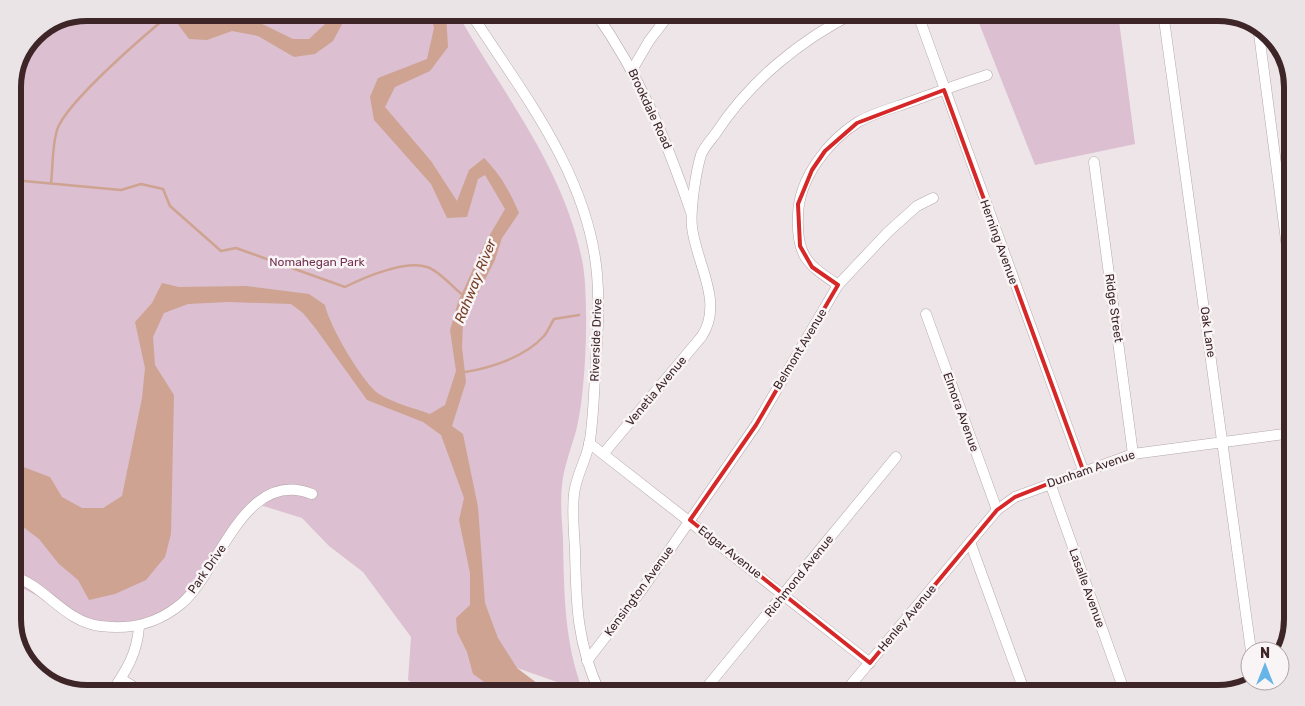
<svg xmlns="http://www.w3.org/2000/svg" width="1305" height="706" viewBox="0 0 1305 706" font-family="Rubik,sans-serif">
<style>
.green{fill:#dcbfd0}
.water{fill:#cea391}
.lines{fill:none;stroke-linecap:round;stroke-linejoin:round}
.stream{stroke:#cea391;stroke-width:2.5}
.minor-casing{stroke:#b5a8aa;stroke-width:11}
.minor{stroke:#fff;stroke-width:10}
.marked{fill:none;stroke:#d62828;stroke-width:4;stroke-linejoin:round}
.labels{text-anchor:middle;stroke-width:5;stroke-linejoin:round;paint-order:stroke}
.street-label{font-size:12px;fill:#3e2528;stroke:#f9f5f7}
.park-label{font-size:12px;fill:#72324f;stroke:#f9f5f7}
.water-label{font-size:14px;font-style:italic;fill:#763d23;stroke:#f9f5f7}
.rim{fill:none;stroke:#3e2528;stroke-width:6}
</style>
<rect width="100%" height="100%" fill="#ede5e7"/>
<!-- green -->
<g class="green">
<path d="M88 13H457C503 94 566 170 583 265 589 304 586 389 577 427 572 447 564 465 562 485 560 502 562 521 563 538 564 590 564 643 583 691L517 668 500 693H427L408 680 411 637 363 572 329 546 302 518 257 504 173 610 120 627 70 613 13 583V83L35 34Z"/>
<polygon points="975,13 1118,13 1135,144 1035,165"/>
</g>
<!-- water -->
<g class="water">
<polygon points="176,13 192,13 195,18 256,21 293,39 309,39 326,23 332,13 348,13 333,41 315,54 294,57 258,36 232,31 207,40 189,39 177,23"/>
<path d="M430 13 446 14 448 47 430 71 395 87 385 107 431 161 457 201 469 170 484 158C501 175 510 192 519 213L502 238 495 260 463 323 462 347 466 382 452 426 463 434 478 507 485 603 498 638 517 668 550 693H488L483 681 473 674 467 652 457 632 456 618 470 605V573L459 520 464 498 441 435 423 422 367 400 316 329 303 313 291 304 228 302 188 304 164 313 153 337 155 365 174 395 171 534 165 557 146 580 115 594 89 600 78 580 59 564 39 539 23 527 13 526V467L18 465 50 477 62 497 82 508H103L122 496 142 398 145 368 135 322 152 303 162 283 179 287 246 286 309 294 325 305C329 325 362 382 379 394 393 403 414 408 430 414L445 405 456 371 450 330 458 302 485 243 505 209 485 175 478 179 467 217 447 218 431 184 374 120 370 97 378 78 427 59 434 28Z"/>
</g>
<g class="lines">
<!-- stream -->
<g class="stream">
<path d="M13 180 121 190 141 184 163 189 170 206 221 251 236 248 345 287C365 277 405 260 427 267 440 271 453 288 464 296"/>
<path d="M51 183C53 166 52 146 57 130 66 102 148 32 173 12"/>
<path d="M465 372C491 368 525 357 544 336 548 331 551 324 554 319L579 315"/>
</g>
<defs>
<g id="minor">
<path d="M470 12C523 94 588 174 597 274 600 308 597 342 595 376 594 397 593 419 590 440 587 459 576 475 574 494 572 512 574 532 575 550 576 604 577 644 600 693"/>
<path d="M595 12C641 78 665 137 691 212"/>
<polyline points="917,12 1083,470"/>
<polyline points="1163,12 1251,651"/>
<polyline points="1258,26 1292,286"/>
<polyline points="632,70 649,41 671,12"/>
<polyline points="1094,162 1133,454"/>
<path d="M838 285C807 264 796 256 798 215 799 178 828 141 858 122 872 114 889 109 904 104 932 94 959 84 987 75"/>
<polyline points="926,314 997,510"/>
<polyline points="589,443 870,663"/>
<path d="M604 453 702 336C724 302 696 263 692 227 690 210 696 171 701 155 704 147 711 140 716 133 750 81 800 40 856 12"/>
<polyline points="1050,483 1125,693"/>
<polyline points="970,542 1025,693"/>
<path d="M13 576C45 586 65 622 100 626 131 630 157 624 181 604 220 571 244 467 312 494"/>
<polyline points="587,661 641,591 756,425 838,285 888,232 917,206 933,198"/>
<polyline points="121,679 144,693"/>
<polyline points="1255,681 1255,683"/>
<path d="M111 693C126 671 137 654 139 627"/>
<polyline points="305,693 307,691"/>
<polyline points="702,693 896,457"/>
<polyline points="844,693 997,510 1015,497 1133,454 1292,433"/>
<polyline points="1153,693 1156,693"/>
</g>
</defs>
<!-- minor casing -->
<use href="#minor" class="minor-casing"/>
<!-- minor -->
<use href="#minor" class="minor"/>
</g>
<!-- marked area -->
<path class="marked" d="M944 90 1083 470 1015 497 997 510 870 663 690 520 756 425 838 285 812 267 800 246 798 204 812 170 825 151 857 123Z"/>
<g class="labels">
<!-- street labels -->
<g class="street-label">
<text transform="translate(650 109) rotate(65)" y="4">Brookdale Road</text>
<text transform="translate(999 242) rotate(70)" y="4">Herning Avenue</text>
<text transform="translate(1114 308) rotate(82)" y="4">Ridge Street</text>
<text transform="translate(1208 332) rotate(82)" y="4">Oak Lane</text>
<text transform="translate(596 340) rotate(-88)" y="4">Riverside Drive</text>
<text transform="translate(800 349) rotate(-59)" y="4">Belmont Avenue</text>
<text transform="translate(656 391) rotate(-50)" y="4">Venetia Avenue</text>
<text transform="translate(961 412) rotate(70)" y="4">Elmora Avenue</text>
<text transform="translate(1091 469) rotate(-19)" y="4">Dunham Avenue</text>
<text transform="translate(730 552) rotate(38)" y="4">Edgar Avenue</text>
<text transform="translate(207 569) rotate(-55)" y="4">Park Drive</text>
<text transform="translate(799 576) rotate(-51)" y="4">Richmond Avenue</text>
<text transform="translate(1087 588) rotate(70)" y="4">Lasalle Avenue</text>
<text transform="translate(639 591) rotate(-54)" y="4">Kensington Avenue</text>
<text transform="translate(907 618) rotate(-50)" y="4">Henley Avenue</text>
</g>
<!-- park labels -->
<g class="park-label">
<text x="317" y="266">Nomahegan Park</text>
</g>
<!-- water labels -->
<g class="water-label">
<text transform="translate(475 281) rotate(-68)" y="5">Rahway River</text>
</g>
</g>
<!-- crop -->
<path d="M0 0H1305V706H0ZM87 21H1218A66 66 0 0 1 1284 87V619A66 66 0 0 1 1218 685H87A66 66 0 0 1 21 619V87A66 66 0 0 1 87 21Z" fill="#eae4e6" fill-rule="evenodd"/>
<path class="rim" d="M87 21H1218A66 66 0 0 1 1284 87V619A66 66 0 0 1 1218 685H87A66 66 0 0 1 21 619V87A66 66 0 0 1 87 21Z"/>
<!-- north arrow -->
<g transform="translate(1265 666)"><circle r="24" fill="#f9f5f7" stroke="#aea2a4"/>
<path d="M0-4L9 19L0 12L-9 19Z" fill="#67b5e8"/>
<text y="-8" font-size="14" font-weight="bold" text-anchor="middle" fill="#3e2528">N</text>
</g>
</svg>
